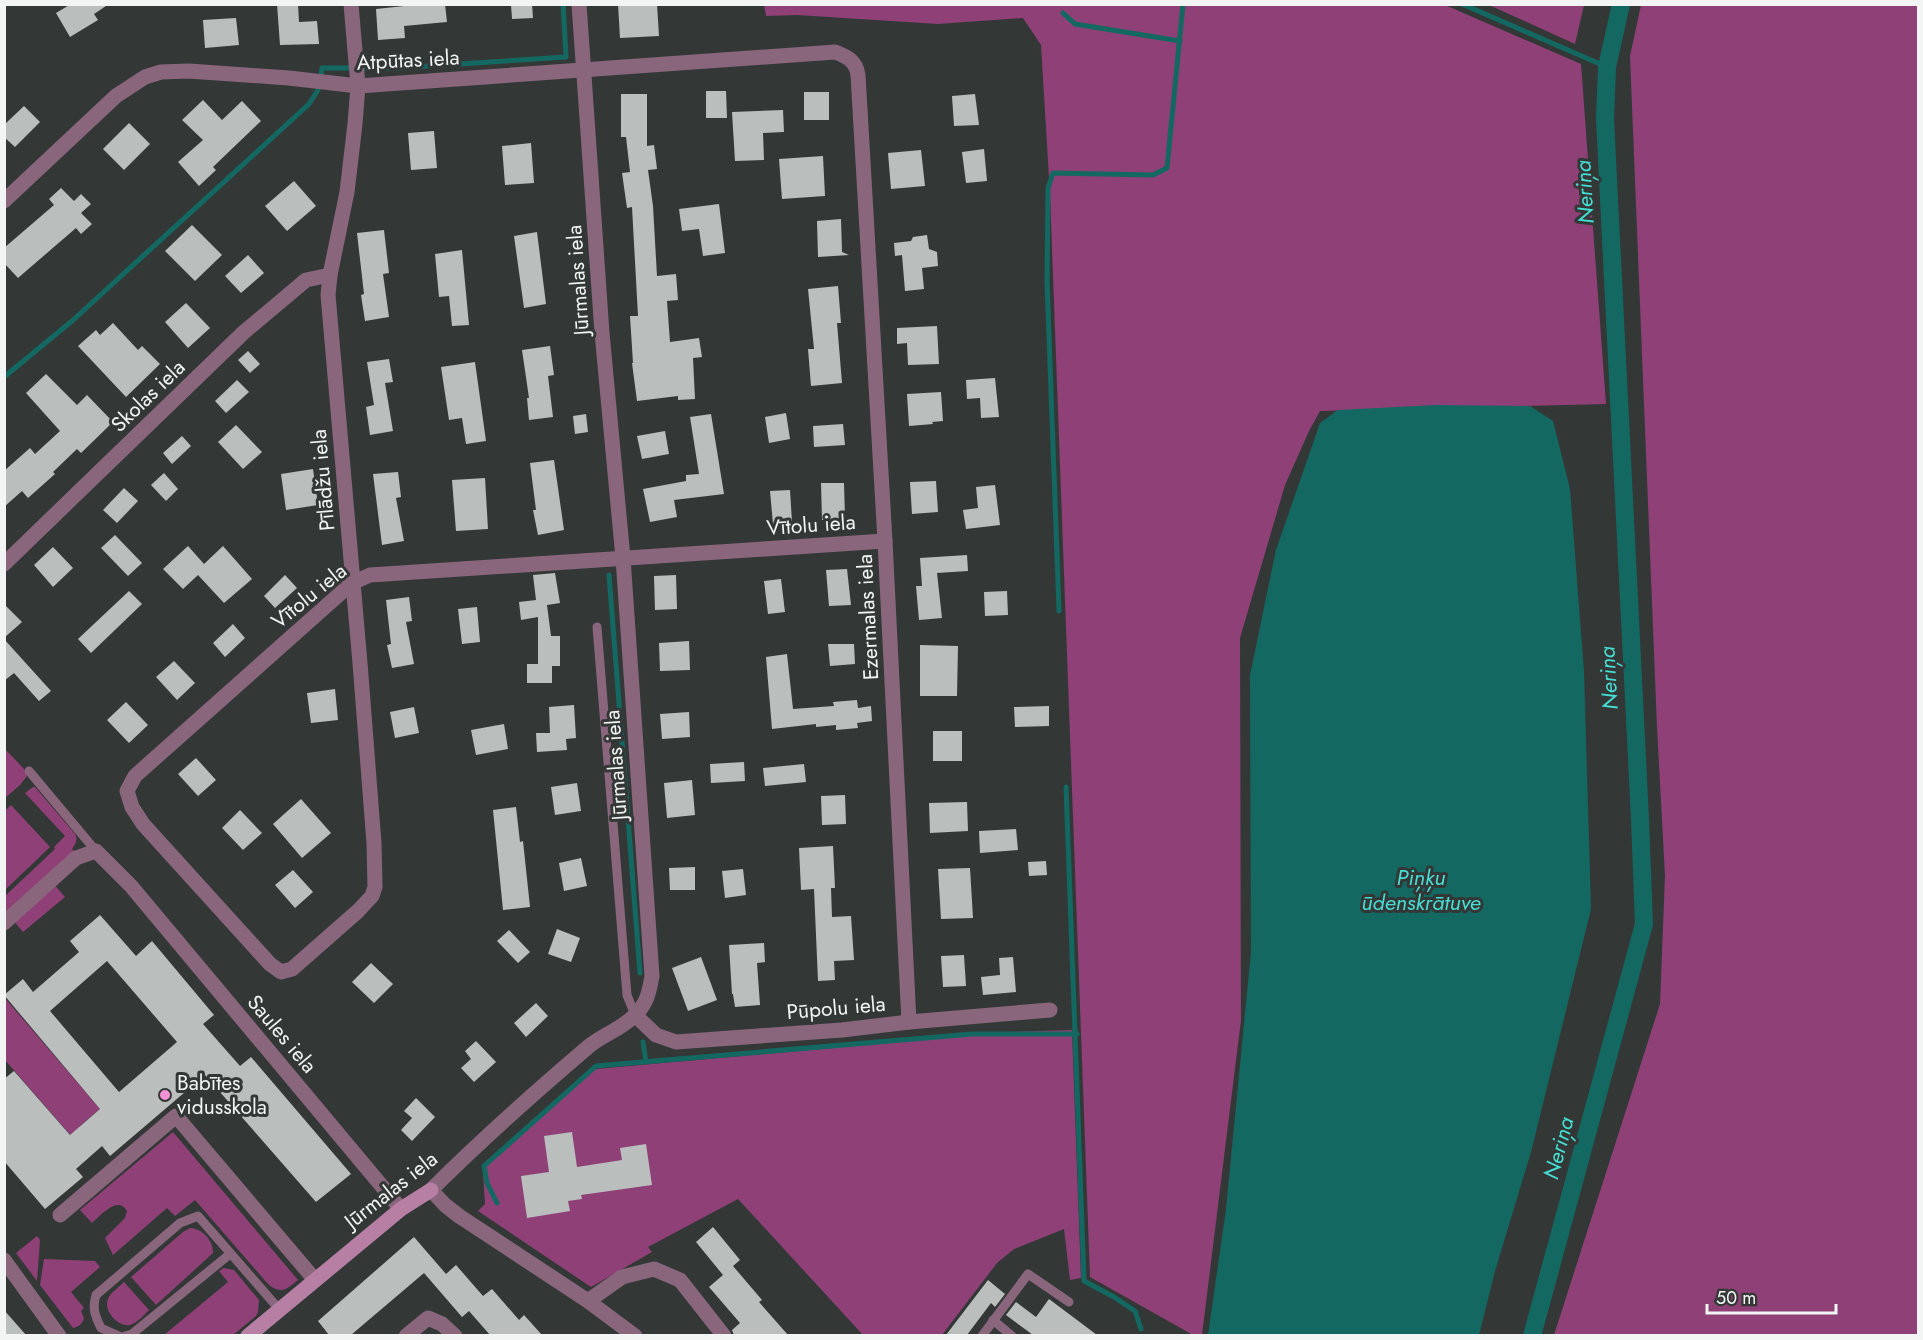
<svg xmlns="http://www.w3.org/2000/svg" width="1923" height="1340" viewBox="0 0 1923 1340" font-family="Jost,sans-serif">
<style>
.green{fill:#8e4077}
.water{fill:#136962}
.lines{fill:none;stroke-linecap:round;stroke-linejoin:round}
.stream{stroke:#136962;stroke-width:5}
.canal{stroke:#136962;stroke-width:18}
.building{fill:#babfbe;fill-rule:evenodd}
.lane{stroke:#8a667d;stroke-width:9}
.street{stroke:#8a667d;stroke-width:15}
.secondary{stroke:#b87fa5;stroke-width:15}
.poi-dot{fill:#f491d4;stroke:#333837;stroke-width:2}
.labels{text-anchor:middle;stroke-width:6;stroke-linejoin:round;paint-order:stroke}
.street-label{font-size:21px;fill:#f2f5f4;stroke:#333837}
.poi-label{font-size:21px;fill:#f2f5f4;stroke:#333837;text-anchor:start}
.water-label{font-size:22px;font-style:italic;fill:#46ddd2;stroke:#333837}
</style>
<rect width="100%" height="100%" fill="#333837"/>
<!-- green -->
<g class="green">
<polygon points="764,5 1445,5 1581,64 1606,404 1320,411 1309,431 1285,485 1240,638 1241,1020 1202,1335 1193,1335 1090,1277 1050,194 1041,45 1023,18 938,24 797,15 766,16"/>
<polygon points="1489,5 1584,4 1584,5 1575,44"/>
<polygon points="1641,5 1918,5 1918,1335 1554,1335 1660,1004 1665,876 1657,727 1630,56"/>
<polygon points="5,749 24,769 27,776 20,785 5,798"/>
<path d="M33 787H35L75 834C78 840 76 843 72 849L74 851 5 913V896L55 849 54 847 65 836 25 793Z"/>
<polygon points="11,805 50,847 5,890 5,811"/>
<polygon points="53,883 65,897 23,932 13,920"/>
<polygon points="4,997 100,1109 81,1125 73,1138 5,1060"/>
<polygon points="1072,1030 1081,1278 1070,1280 1064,1229 1014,1249 997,1263 942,1335 863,1335 738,1199 648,1247 652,1252 591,1287 478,1211 485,1204 483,1171 486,1161 596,1069 1011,1032"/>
<path d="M173 1132 298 1280C287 1289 281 1295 268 1284L195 1200 175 1216 167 1208 113 1255 105 1238 125 1218 127 1211C118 1195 101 1215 92 1223L80 1210Z"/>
<path d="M190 1228C203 1229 213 1240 213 1253L156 1305 131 1277 183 1232Z"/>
<polygon points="37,1236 40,1240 37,1281 16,1253"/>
<path d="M44 1259 95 1261 100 1267 71 1292 84 1308 81 1311 84 1318C82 1324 79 1327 73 1328L40 1285Z"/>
<polygon points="224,1268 234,1270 259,1300 258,1312 256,1316 233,1335 164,1335 228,1282 219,1271"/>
<path d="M124 1282 149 1310C144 1315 137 1323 130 1325 118 1327 103 1311 108 1299 110 1293 119 1287 124 1282Z"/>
</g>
<!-- water -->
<polygon class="water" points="1436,405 1530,406 1553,421 1570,489 1584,672 1591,909 1531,1152 1495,1271 1479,1335 1208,1335 1226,1209 1251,952 1250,675 1276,550 1320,423 1338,410"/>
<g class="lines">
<!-- stream -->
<g class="stream">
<polyline points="1462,4 1607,67"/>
<polyline points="1063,13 1075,24 1180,41"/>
<polyline points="363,68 397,68 566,57 563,4"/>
<polyline points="321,75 322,68 349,68"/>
<polyline points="4,377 72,321 309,104 318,90"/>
<polyline points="609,575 640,973"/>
<polyline points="1059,611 1047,281 1048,188 1053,173 1153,175 1167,168 1183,4"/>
<polyline points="1066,787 1084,1281 1114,1297 1135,1311 1141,1329"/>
<polyline points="643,1042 646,1062"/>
<polyline points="497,1203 487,1183 484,1166 596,1066 972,1034 1077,1034"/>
</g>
<!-- canal -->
<polyline class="canal" points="1532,1336 1644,924 1640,819 1605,119 1607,67 1621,4"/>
</g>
<!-- building -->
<g class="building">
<polygon points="71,4 109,4 94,14 98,20 70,37 56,13"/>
<polygon points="277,4 298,4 299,22 317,21 319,44 280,45"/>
<polygon points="423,4 445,4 447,22 404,26 405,38 378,40 376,9"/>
<polygon points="511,4 532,4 533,18 512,19"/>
<polygon points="618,4 657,4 659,36 620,38"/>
<polygon points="236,18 239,45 205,48 203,20"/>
<polygon points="706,91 726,91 727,118 706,118"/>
<rect x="804" y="92" width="25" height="28"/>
<polygon points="621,94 647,94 647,146 654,145 657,169 648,170 653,206 657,276 676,274 678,300 667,301 670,342 699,338 702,357 693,358 695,399 678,400 678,396 637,401 632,363 633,363 630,316 638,316 632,207 627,208 622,173 630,172 626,137 621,137"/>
<polygon points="975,94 979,125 954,126 952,96"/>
<polygon points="203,100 222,120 242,101 261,121 213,167 216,170 199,186 178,162 203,140 182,120"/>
<polygon points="24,106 40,122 15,147 4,137 4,125"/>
<polygon points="783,110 784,132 763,133 764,160 735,161 732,112"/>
<polygon points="129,123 150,144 124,170 103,149"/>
<polygon points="434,131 437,168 411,170 408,133"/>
<polygon points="531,143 534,183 505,185 502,146"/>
<polygon points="984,149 987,181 966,183 962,152"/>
<polygon points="921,150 925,186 891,189 888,153"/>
<polygon points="823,156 825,196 782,199 779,159"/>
<polygon points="294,181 316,206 287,231 265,206"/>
<polygon points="61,188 74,201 81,194 91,204 81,213 92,224 81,234 76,228 18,278 4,263 4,248 54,205 49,199"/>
<polygon points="719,204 725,253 703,256 699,229 682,231 679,209"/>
<polygon points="841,219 842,252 849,255 818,257 817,221"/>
<polygon points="192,225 222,255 195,281 165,251"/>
<polygon points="384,230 389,273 383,274 389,317 365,321 361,295 364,294 357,233"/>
<polygon points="537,232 546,304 524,308 514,236"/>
<polygon points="927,235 929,249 937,252 938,266 922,268 924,289 905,291 902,255 895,256 894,243 911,241 913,237"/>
<polygon points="462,250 469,325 452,326 449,296 439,297 435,254"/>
<polygon points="248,255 264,273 241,293 225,276"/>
<polygon points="838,286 841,323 837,323 842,383 811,386 808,349 814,349 808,289"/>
<polygon points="186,303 210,328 188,348 165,322"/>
<polygon points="113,323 138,350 142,346 160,364 126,397 78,346 96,330 100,335"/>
<polygon points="937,326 939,364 908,365 907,343 897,344 897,328"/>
<polygon points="550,346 554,375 548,376 553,417 529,420 527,398 529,398 522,350"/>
<polygon points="248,351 260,364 250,373 238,360"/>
<polygon points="389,359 393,382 385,383 393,431 370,435 366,407 374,405 367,362"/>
<polygon points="475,362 486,441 466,444 462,418 449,420 441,367"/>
<polygon points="46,374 77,405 87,395 113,422 81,453 77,449 53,472 55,474 28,498 22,491 4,507 4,471 30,448 35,454 60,431 26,393"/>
<polygon points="995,378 999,417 981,418 980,398 967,399 966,380"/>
<polygon points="237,380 249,392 226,413 215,401"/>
<polygon points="941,392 943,421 932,422 933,424 909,426 907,394"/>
<polygon points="786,413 790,439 769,443 765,417"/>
<polygon points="586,414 588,432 575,434 573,416"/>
<polygon points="711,414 724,494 674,500 677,517 650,522 643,489 686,481 686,475 699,474 690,417"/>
<polygon points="843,424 845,445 814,447 813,426"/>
<polygon points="236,425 262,452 243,469 218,442"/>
<polygon points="665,431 669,454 642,459 637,436"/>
<polygon points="182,436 191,446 172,464 163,453"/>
<polygon points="554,460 564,530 538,535 533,510 536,510 530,463"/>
<polygon points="313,469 318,505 286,510 281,474"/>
<polygon points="398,472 401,497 396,498 404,541 382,545 373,474"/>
<polygon points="164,473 178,489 166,501 151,485"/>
<polygon points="485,478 488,529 456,531 452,480"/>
<polygon points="936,481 938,512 912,514 910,482"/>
<polygon points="821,483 844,483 845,519 822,520"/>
<polygon points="995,485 1000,525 966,529 963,510 978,508 976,487"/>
<polygon points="124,488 138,501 117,523 103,510"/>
<polygon points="790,490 792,522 773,524 770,491"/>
<polygon points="115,535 142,563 128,576 101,548"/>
<polygon points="188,546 204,564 223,546 252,579 224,603 198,575 183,589 163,569"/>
<polygon points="53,547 73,568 53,587 34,565"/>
<polygon points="967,555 968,571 937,573 942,618 919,620 916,586 922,586 920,558"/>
<polygon points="847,569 851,605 829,606 826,570"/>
<polygon points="555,573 560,603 547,605 551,636 560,636 560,666 552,666 552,683 527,683 527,664 538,664 538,617 521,620 519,602 536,600 533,575"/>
<polygon points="285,575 297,588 275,608 264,596"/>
<polygon points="676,575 677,609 655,610 654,576"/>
<polygon points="781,579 785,612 768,614 764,581"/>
<polygon points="129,591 142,604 91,653 78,639"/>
<polygon points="1007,591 1008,615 985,616 984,592"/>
<polygon points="409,597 412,621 406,622 414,664 392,668 387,645 391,644 386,600"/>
<polygon points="4,604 22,622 4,638"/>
<polygon points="477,607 480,642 462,644 458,609"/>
<polygon points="233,624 245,638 225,657 213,643"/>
<polygon points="4,639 51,691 39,701 14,673 4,681"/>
<polygon points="689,641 690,670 660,671 659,643"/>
<polygon points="828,644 854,644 855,664 830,666"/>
<polygon points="920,645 958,646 957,696 920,696"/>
<polygon points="787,654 793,709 834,706 833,702 857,700 858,708 871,706 872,721 857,723 858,728 836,730 836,725 816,727 816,724 772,729 766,657"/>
<polygon points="174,661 195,683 177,700 156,677"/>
<polygon points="335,689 338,720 311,723 307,693"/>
<polygon points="126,702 148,725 129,743 107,720"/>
<polygon points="574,705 576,738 566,739 567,750 537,752 536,733 550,733 549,707"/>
<polygon points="1049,706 1049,726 1015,727 1014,707"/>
<polygon points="414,707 419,733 395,738 390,712"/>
<polygon points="689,712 690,737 662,739 660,714"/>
<polygon points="504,724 508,749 476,755 471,730"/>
<rect x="933" y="731" width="29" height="30"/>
<polygon points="196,758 216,780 198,796 178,774"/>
<polygon points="744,762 745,781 711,783 710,764"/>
<polygon points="804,764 806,782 765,786 763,768"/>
<polygon points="692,780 695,815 667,818 664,783"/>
<polygon points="577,783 581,811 555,815 551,787"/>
<polygon points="845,795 846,824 822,825 821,796"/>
<polygon points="301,799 331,833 302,858 273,824"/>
<polygon points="967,802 968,831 930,833 929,803"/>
<polygon points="516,807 520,842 523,841 530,907 503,910 493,810"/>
<polygon points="240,810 262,833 243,850 222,828"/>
<polygon points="1016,829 1018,850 980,853 979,831"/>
<polygon points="833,846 835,888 831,888 832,917 851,916 854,960 834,961 835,980 818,981 814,889 801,890 799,848"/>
<polygon points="581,858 587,886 564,891 559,863"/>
<polygon points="1046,861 1047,875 1029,876 1028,862"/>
<polygon points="695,867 695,890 670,890 669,868"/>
<polygon points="970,868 973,918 941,919 938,869"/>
<polygon points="743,869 746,895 725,898 722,871"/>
<polygon points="293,870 313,892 295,908 275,885"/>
<path d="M100 915 136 956 152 941 214 1015 203 1024 240 1066 251 1057 351 1174 316 1202 205 1075 110 1156 102 1146 76 1169 83 1177 45 1209 4 1161V1079L14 1071 70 1135 100 1109 4 995 23 979 33 992 79 952 70 941ZM107 961 177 1042 119 1092 50 1011Z"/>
<polygon points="557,929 580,938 571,962 548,954"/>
<polygon points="509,930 530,952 518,963 497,941"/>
<polygon points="764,943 765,962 757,963 760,1005 735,1007 733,994 732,994 729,945"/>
<polygon points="964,955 966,986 943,987 941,956"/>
<polygon points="701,957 717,1000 688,1011 672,968"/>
<polygon points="1013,957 1016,992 983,995 981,977 1000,975 999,958"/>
<polygon points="371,963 393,984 374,1003 352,982"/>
<polygon points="536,1003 548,1016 526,1037 514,1023"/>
<polygon points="476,1041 496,1062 474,1082 461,1068 471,1059 465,1051"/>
<polygon points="416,1098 435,1117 412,1141 401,1130 412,1118 404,1111"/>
<polygon points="572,1132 577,1167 622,1160 620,1148 646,1144 652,1185 581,1195 582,1199 568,1201 570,1211 527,1218 521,1176 549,1172 544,1136"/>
<polygon points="713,1227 740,1260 733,1266 762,1300 759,1302 788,1335 734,1335 732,1330 740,1323 709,1287 723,1275 696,1242"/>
<polygon points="414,1237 446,1274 456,1265 483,1296 492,1289 519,1320 524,1315 542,1335 490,1335 469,1311 462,1317 424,1273 351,1335 329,1335 318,1321"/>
<polygon points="988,1280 1005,1294 995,1307 991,1303 967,1335 946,1335"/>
<polygon points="1049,1299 1097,1335 1033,1335 1006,1315 1016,1302 1036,1317"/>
<polygon points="4,1310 26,1335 4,1335"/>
</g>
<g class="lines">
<!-- lane -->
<g class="lane">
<polyline points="597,627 627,995 635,1015"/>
<polyline points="29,771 96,851"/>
<polyline points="993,1320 1012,1336"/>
<path d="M119 1336 101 1328C95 1316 92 1308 96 1295L180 1223 198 1216 279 1309"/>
<polyline points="125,1336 132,1334 230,1254"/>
<polyline points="982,1336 1028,1274 1069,1302"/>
</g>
<!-- street -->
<g class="street">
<polyline points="351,4 358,86 355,124 347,192 330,275 328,295 360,663 374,843 375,887 372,896 358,911 292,969 281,972 270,964 143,824 132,807 127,791 135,776 352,583 370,575 885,541"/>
<path d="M579 4 602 333 623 558 652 976C649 993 647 1004 634 1016 620 1030 602 1035 588 1047 534 1093 481 1140 431 1190L445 1205 459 1216 588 1301 635 1336"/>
<path d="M4 201 116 96 145 77 161 72 189 71 289 78 358 86 835 52C848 57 856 61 858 75L885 541 909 1022"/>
<polyline points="4,564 243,333 306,280 330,275"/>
<polyline points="4,923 76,858 96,851 131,886 401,1209"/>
<polyline points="635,1015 656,1035 676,1042 842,1030 909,1022 1050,1010"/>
<polyline points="60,1215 176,1116 315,1280"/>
<polyline points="4,1260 59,1336"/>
<polyline points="588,1301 622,1277 654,1269 680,1280 724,1336"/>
<polyline points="406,1336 428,1318 442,1324 455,1336"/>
</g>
<!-- secondary -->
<polyline class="secondary" points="248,1336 401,1209 431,1190"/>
</g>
<!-- markers -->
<circle class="poi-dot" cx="165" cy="1095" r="6"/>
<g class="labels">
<!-- street labels -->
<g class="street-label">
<text transform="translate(408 60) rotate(-3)" y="7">Atpūtas iela</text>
<text transform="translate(578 280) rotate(-94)" y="7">Jūrmalas iela</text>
<text transform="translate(148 396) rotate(-44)" y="7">Skolas iela</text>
<text transform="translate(323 480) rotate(-95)" y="7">Pīlādžu iela</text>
<text transform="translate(811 525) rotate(-4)" y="7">Vītolu iela</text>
<text transform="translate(309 596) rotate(-39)" y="7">Vītolu iela</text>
<text transform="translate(868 617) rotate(-93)" y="7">Ezermalas iela</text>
<text transform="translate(616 765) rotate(-94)" y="7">Jūrmalas iela</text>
<text transform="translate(836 1008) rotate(-5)" y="7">Pūpolu iela</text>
<text transform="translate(282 1034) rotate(50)" y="7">Saules iela</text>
<text transform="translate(391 1190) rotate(-38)" y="7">Jūrmalas iela</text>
</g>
<!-- poi labels -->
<g class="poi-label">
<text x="177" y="1090">Babītes<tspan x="177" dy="24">vidusskola</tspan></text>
</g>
<!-- water labels -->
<g class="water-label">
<text transform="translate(1584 192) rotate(-93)" y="8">Neriņa</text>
<text transform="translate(1608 678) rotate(-93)" y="8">Neriņa</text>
<text x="1421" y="885">Piņķu<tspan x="1421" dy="25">ūdenskrātuve</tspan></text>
<text transform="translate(1558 1148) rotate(-75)" y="8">Neriņa</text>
</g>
</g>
<!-- border -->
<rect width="1923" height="1340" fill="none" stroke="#f2f5f4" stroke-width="12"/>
<!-- scale -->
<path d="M1707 1304v9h129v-9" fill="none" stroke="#f2f5f4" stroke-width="3"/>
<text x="1716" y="1304" font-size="18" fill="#f2f5f4" stroke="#333837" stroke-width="4.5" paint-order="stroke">50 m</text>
</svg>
